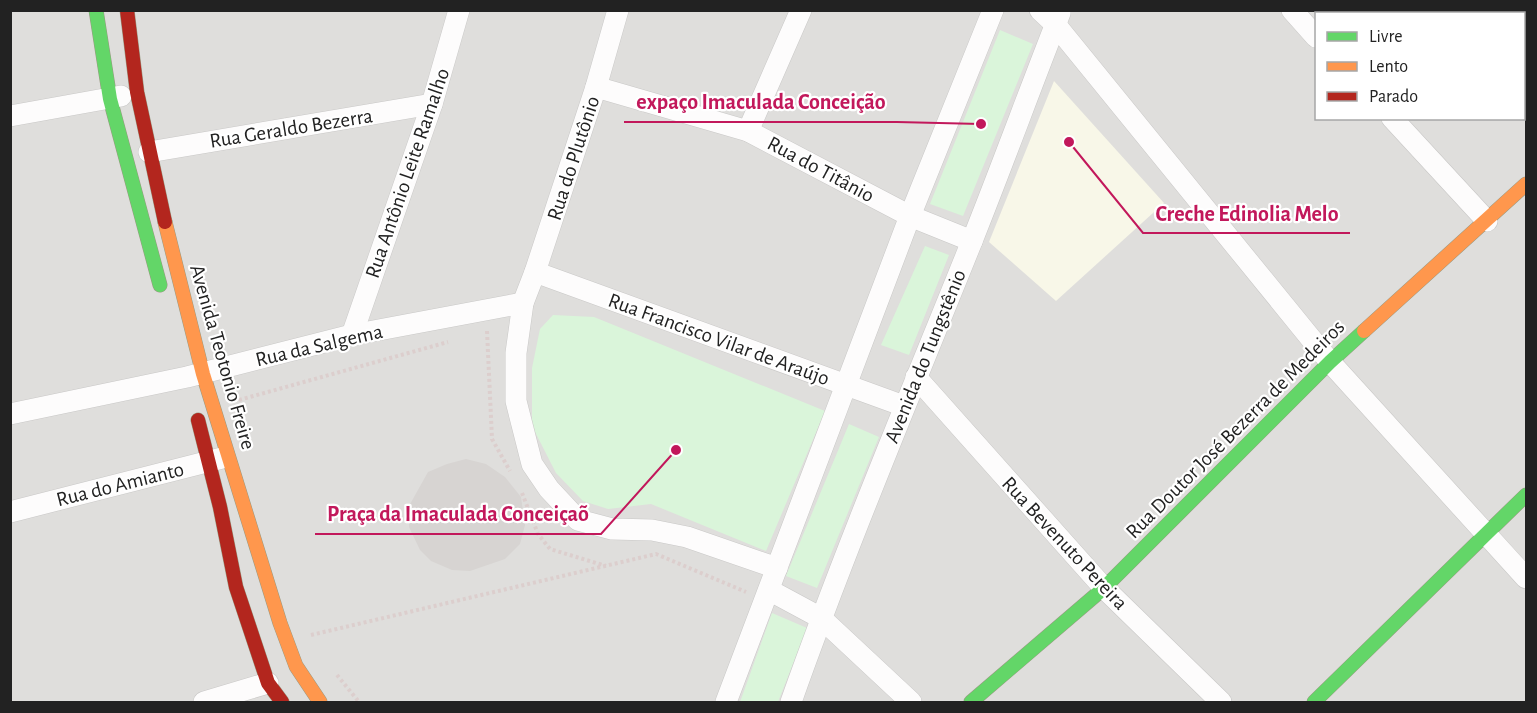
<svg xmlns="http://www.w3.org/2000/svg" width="1537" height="713" viewBox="0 0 1537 713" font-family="'Alegreya Sans',sans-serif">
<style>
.residential{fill:#dfdedc;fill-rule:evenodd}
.education{fill:#f8f7e8}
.park{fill:#daf5da}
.building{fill:#d7d4d2}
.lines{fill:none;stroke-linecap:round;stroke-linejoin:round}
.street-casing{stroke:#c9c8c7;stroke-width:22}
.fast-casing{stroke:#999a82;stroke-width:15}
.slow-casing{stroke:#999a82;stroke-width:15}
.jam-casing{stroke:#999a82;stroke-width:15}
.path{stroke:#dccecd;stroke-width:4;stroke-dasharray:3 3;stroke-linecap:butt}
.street{stroke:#fdfcfc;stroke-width:21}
.fast{stroke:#63d668;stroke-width:14}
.slow{stroke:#ff974d;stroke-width:14}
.jam{stroke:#b3261e;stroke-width:14}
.labels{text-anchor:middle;stroke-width:4.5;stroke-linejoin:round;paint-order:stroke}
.street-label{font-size:21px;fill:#222;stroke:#fff}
.leader{fill:none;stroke:#c2185b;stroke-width:2}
.callout-dot{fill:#c2185b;stroke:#fff;stroke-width:2}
.callout-label{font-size:22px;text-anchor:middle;font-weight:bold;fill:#c2185b;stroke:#fff;stroke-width:4.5;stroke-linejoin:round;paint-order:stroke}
</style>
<rect width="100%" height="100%" fill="#f0eeeb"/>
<!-- residential -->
<path class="residential" d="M10 11H1526V702H11ZM1316 14H1524V118H1316Z"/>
<!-- education -->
<polygon class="education" points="1054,81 1164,203 1056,301 989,242"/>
<!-- park -->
<g class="park">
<polygon points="1000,30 1033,44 963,216 930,204"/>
<polygon points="925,246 949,255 909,355 881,345"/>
<polygon points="553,315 594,317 825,411 766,551 651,504 608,509 583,501 556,473 532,426 532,368 540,329"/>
<polygon points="849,424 879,437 817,588 786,576"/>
<polygon points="772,613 807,628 778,702 740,702"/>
</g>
<!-- building -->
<polygon class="building" points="466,459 486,464 505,477 521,497 525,525 520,544 505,559 470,571 452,570 431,561 420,550 409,527 409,506 428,472 447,464"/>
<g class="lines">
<defs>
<g id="street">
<polyline points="618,10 596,87 535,272 523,303 516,353 516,401 532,464 549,489 578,520 612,529 652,530 687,537 777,568"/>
<polyline points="1040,10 1055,24 1330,362 1526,578"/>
<polyline points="1292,10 1316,37"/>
<polyline points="596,87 748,131 910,216 972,241"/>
<polyline points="10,116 121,96"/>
<polyline points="1392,118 1487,221"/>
<polyline points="748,131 801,10"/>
<polyline points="149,152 432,104"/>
<polyline points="535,272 904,406"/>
<polyline points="352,335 432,104 459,10"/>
<polyline points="916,377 1104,588 1221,702"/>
<polyline points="10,414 187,377 352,335 523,303"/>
<polyline points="10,512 222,458"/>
<polyline points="769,590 821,618 911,702"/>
<polyline points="204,702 268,683"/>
<polyline points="726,702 910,216 993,10"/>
<path d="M791 702C846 547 910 395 972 241 1002 166 1030 89 1060 13"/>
</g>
<g id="fast">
<polyline points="96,10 110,99 160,285"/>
<polyline points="971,702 1104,588 1330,362 1364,331"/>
<polyline points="1314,702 1526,495"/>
</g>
<g id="slow">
<polyline points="165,222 203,374 280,623 296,666 320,702"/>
<polyline points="1364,331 1526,184"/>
</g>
<g id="jam">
<polyline points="127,10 137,92 165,222"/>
<polyline points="198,420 220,507 236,587 268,683 282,702"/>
</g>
</defs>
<!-- street casing -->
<use href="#street" class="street-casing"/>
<!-- fast casing -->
<use href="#fast" class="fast-casing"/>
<!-- slow casing -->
<use href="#slow" class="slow-casing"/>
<!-- jam casing -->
<use href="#jam" class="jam-casing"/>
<!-- path -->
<g class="path">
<polyline points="487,331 492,439 510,471"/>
<polyline points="239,400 448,342"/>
<polyline points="522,493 538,534 550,549 606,566"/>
<polyline points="311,635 656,554 746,592"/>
<polyline points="337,675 359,702"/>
</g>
<!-- street -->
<use href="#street" class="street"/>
<!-- fast -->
<use href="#fast" class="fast"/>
<!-- slow -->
<use href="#slow" class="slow"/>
<!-- jam -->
<use href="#jam" class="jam"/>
</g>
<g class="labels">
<!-- street labels -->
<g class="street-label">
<text transform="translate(291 128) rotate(-9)" y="7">Rua Geraldo Bezerra</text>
<text transform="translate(573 158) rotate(-72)" y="7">Rua do Plutônio</text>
<text transform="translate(821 169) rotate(28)" y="7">Rua do Titânio</text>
<text transform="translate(407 173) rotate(-71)" y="7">Rua Antônio Leite Ramalho</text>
<text transform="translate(719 339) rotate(20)" y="7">Rua Francisco Vilar de Araújo</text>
<text transform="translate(319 345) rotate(-13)" y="7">Rua da Salgema</text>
<text transform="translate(925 356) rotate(-68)" y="7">Avenida do Tungstênio</text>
<text transform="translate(223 357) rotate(74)" y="7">Avenida Teotonio Freire</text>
<text transform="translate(1235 429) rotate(-45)" y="7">Rua Doutor José Bezerra de Medeiros</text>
<text transform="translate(120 484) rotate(-14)" y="7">Rua do Amianto</text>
<text transform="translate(1065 543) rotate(47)" y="7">Rua Bevenuto Pereira</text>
</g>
</g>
<!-- callouts -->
<path class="leader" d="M981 124L897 122H624M1069 142L1143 233H1350M676 450L601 534H315"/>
<g class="callout-dot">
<circle cx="981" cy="124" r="6"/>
<circle cx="1069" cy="142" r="6"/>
<circle cx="676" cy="450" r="6"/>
</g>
<g class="callout-label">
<text x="761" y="109">expaço Imaculada Conceição</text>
<text x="1247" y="221">Creche Edinolia Melo</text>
<text x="458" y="521">Praça da Imaculada Conceiçaõ</text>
</g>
<!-- border -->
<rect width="1537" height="713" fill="none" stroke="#222222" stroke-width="24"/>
<!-- legend -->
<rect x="1315" y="12" width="210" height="108" fill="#ffffff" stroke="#a7a7a7" stroke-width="1.5"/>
<rect x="1327" y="32" width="30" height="9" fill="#63d668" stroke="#a7a7a7" stroke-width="1.5"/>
<text x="1369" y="42" font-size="18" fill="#222222">Livre</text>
<rect x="1327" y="62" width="30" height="9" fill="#ff974d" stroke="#a7a7a7" stroke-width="1.5"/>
<text x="1369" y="72" font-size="18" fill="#222222">Lento</text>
<rect x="1327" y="92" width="30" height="9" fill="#b3261e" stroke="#a7a7a7" stroke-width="1.5"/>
<text x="1369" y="102" font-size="18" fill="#222222">Parado</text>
</svg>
